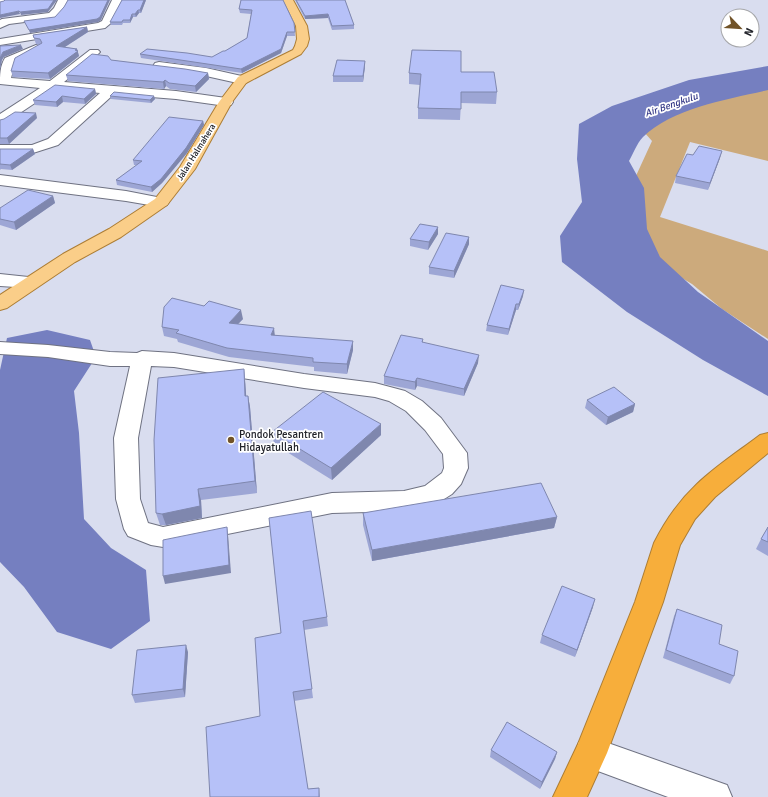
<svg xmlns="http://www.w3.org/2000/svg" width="768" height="797" viewBox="0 0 768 797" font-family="Signika,sans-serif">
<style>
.green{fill:#ccaa7c}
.water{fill:#757fc0}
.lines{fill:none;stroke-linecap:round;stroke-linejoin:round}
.minor-casing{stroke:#6f7282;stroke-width:2}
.major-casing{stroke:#ac7d35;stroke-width:2}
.highway-casing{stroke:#ac7d35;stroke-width:2}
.minor{fill:#fff;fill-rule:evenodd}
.major{fill:#face89;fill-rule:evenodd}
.highway{fill:#f7ae3b;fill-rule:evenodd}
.wall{fill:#9da6d5}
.shaded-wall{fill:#7f87ae}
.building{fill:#b6c1f8;stroke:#7f87ae}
.poi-dot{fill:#715328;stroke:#fff;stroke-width:1.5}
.labels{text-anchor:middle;stroke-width:3.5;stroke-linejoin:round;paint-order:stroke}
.far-street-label{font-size:9px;fill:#21232a;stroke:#fff}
.far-water-label{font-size:10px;font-style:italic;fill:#333786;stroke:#fff}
.poi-label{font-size:11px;fill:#21232a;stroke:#fff;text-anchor:start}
</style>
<rect width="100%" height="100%" fill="#d9ddef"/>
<!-- green -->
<polygon class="green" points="768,82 768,161 690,142 660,217 768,251 768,339 722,309 692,284 643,255 635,178 652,141 636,123"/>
<!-- water -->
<g class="water">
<path d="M768 66V90C729 99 672 108 643 137 637 143 633 154 629 161L644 188 647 229 660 257 698 292 768 341V396L703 360 627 312 562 262 560 236 582 202 577 159 579 124 612 106 689 80Z"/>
<polygon points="47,330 90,340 96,357 74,391 79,433 84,519 111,548 146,570 150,621 111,649 57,632 24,587 0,562 0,370 7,338"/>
</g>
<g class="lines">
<defs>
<g id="minor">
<polygon points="0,0 6,0 5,2 0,3"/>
<polygon points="58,0 68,0 64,9 56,18 9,24 0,28 0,20 2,19 49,13 54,8"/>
<polygon points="112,0 122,0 111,23 105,28 0,45 0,39 98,23 102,21"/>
<path d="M36 45 40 46 42 48 40 50 15 63 11 78 50 81 90 50H98L100 52 98 54 64 82 176 91 226 98 231 99 233 102 231 105 226 106 176 99 114 94 58 145 33 153H0V145H32L48 139 100 93 56 89 5 123 0 124V114L40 88 0 84C0 75 0 66 5 58Z"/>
<polygon points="159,62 206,68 246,77 248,80 246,83 242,84 206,76 155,69 153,66 155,63"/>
<polygon points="0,175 126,191 167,199 169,202 167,205 161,207 126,201 0,185"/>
<polygon points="0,274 38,278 40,282 38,286 31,288 0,286"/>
<path d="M0 342 48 345 110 352 137 353 142 351 174 353 304 374 375 383 405 391 422 401 441 418 467 453 468 468 461 484 452 494 441 501 432 503 404 511 332 513 163 547 151 545 128 536 124 529 116 499 114 438 130 366H110L48 357 0 354ZM151 366 174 367 304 388 375 397 389 401 406 411 425 430 443 454 444 468 442 473 425 486 404 491 332 493 163 527 148 523 140 499 138 438Z"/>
<polygon points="591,737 727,785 732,797 668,797 579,764 575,753 579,742"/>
</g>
<polygon id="major" points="283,0 293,0 307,26 309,39 307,46 301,54 246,83 232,102 195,169 167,205 121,237 75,262 7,308 0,310 0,295 63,254 109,229 155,199 180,167 219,102 238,77 293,50 295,46 297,39 296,26"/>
<path id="highway" d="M768 433V453L715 497 695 519 680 545 663 602 607 753 587 797H553L578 744 635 602 654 543C665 521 679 501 697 484 716 466 739 451 760 435Z"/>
</defs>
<!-- minor casing -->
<use href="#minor" class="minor-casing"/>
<!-- major casing -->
<use href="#major" class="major-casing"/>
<!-- highway casing -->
<use href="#highway" class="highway-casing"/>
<!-- minor -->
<use href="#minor" class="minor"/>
<!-- major -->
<use href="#major" class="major"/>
<!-- highway -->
<use href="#highway" class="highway"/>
</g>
<!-- wall -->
<g class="wall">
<polygon points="146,0 141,13 139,13 136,17 133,17 130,23 123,23 122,25 111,25 110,22"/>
<polygon points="241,0 294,23 295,36 287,36 281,53 242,73 141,58 140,54 212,57 225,51 247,38 251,14 240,13 239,9"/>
<polygon points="295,0 345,0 354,25 354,29 332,30 328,18 305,19"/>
<polygon points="87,27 88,32 65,47 77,49 79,56 50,79 13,77 11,71 39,45 36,44 33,35"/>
<polygon points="111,60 208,73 209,79 196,92 170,89 166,86 164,89 68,81 66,75"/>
<polygon points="365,61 365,66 363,82 333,82 333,76"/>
<polygon points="461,72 497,92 496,104 461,103 460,120 418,119 418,108 420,85 409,84 409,73"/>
<polygon points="95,89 96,94 85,104 63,102 57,107 35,105 33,100"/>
<polygon points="110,96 154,96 155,99 151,103 111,99"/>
<polygon points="37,118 9,144 0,144 0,120"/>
<polygon points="203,121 204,125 187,153 162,183 152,192 117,185 116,180 137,165 134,165 133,160"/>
<polygon points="0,149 33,149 35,154 12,170 1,169 0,170"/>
<polygon points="693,155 720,158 708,190 675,183 676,176"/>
<polygon points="53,196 55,203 16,230 0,225 0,208"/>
<polygon points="438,234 428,250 410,246 410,239"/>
<polygon points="469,237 469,244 454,278 429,274 429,267"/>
<polygon points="523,296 518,310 516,310 508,335 486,331 487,325"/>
<polygon points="243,319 238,324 275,335 353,350 347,374 314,371 314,367 229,357 178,342 177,339 164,336 162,327"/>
<polygon points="423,339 423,343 478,363 464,396 417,386 415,390 384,384 384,376"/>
<polygon points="244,369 245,380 246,396 248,396 250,407 257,493 201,500 202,518 166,525 160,525 156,513"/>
<polygon points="587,400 635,404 633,412 606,425 585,408"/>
<polygon points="272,432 381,435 332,480 274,444"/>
<polygon points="363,513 557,517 554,528 372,561 363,525"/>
<polygon points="269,518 327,617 328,626 304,630 313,698 294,701 308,789 319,788 320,797 210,797 260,716 281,633"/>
<polygon points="768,527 768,556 756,549 761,539"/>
<polygon points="593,607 575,657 540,643 542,635"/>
<polygon points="677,609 719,644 734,676 730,684 663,658 674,616"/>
<polygon points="188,652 185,697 135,703 132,695"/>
<polygon points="491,750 557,752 555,759 540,789 490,757"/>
</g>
<!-- shaded-wall -->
<g class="shaded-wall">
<polygon points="54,0 57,0 48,12 21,15 20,12"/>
<polygon points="108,0 110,0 101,20 98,22 30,33 29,30"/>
<polygon points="144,0 146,0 141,13 140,10"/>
<polygon points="138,10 139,13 136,17 135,14"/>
<polygon points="19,11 20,14 0,18 0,15"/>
<polygon points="132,14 133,17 130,23 130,20"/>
<polygon points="328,14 328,18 305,19 305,16"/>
<polygon points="87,27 88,32 57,52 56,46"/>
<polygon points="287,32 287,36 281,53 242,73 241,69"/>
<polygon points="21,45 23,49 4,57 2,60 0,70 0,59 1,56 3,52"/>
<polygon points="77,49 79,56 50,79 48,73"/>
<polygon points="365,61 365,66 363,82 363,76"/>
<polygon points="208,73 209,79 196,92 195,86"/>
<polygon points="165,80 166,86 164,89 163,82"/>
<polygon points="95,89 96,94 85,104 84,99"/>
<polygon points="62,96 63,102 57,107 56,102"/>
<polygon points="154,96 155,99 151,103 150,100"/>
<polygon points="36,113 37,118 9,144 7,138"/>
<polygon points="203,121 204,125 187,153 162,183 152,192 151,187"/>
<polygon points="33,149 35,154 12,170 10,165"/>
<polygon points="722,151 720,158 708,190 710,183"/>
<polygon points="53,196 55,203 16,230 14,222"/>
<polygon points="438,227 438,234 428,250 429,242"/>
<polygon points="469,237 469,244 454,278 454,271"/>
<polygon points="524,290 523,296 518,310 519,304"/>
<polygon points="516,304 516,310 508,335 509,329"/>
<polygon points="241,310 243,319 230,332 229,323"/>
<polygon points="274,328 275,337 271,335"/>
<polygon points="353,341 353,350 347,374 347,364"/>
<polygon points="479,355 478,363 464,396 464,389"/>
<polygon points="244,369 245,380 247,407 245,396"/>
<polygon points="417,378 417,386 415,390 415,382"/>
<polygon points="248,396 250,407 257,493 255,481"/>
<polygon points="635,404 633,412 606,425 608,417"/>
<polygon points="381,424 381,435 332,480 331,468"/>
<polygon points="198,489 201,500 202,518 166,525 162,514"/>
<polygon points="557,517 554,528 372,561 372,550"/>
<polygon points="227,527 228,535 231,573 165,584 163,576"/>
<polygon points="595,599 593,607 575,657 577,650"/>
<polygon points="186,645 188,652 185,697 183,689"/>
<polygon points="557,752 555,759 540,789 542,782"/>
</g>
<!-- building -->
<g class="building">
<polygon points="5,0 54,0 48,9 20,12 19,11 0,15 0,2 4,1"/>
<polygon points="68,0 108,0 100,17 97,19 29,30 24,21 55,17 64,7"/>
<polygon points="122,0 144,0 140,10 138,10 135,14 132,14 130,20 123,20 122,22 110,22"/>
<polygon points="241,0 283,0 294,23 295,32 287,32 281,49 241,69 140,54 147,49 187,53 212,57 223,51 225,51 247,38 252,10 239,9"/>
<polygon points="296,0 345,0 354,25 332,26 328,14 305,16"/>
<polygon points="87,27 56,46 77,49 75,50 78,51 48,73 11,71 15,58 42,43 40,39 34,38 33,35"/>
<polygon points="21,45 3,52 1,56 0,59 0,46"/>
<polygon points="412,50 461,51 461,72 494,72 497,92 461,92 461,109 418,108 421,74 409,73"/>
<polygon points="92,54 108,56 111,60 185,69 208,73 195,86 169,83 165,80 163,82 66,75"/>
<polygon points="337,60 365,61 363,76 333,76"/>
<polygon points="55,85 95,89 84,99 62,96 56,102 33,100"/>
<polygon points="114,92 154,96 150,100 110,96"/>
<polygon points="15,112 36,113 7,138 0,138 0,120 4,119"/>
<polygon points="169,117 203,121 186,148 161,179 151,187 116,180 142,161 133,160"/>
<polygon points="699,146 722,151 710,183 676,176 687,154 693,155"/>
<polygon points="0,149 33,149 10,165 0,164"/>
<polygon points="28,190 53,196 14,222 0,219 0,208"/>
<polygon points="420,224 438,227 429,242 410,239"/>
<polygon points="446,233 469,237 454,271 429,267"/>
<polygon points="501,285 524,290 519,304 516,304 509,329 487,325"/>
<polygon points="172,298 204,306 209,301 241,310 229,323 274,328 271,335 353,341 347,364 313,362 313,358 227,348 176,333 179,330 162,327 164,307"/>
<polygon points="401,335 423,339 422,342 479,355 464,389 417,378 415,382 384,376"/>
<polygon points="244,369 245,396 248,396 255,481 198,489 200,506 162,514 156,513 154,440 158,378"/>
<polygon points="614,387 635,404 608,417 587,400"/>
<polygon points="323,392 381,424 331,468 272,432"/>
<polygon points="541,483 557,517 372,550 363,513"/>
<polygon points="311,511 327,617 303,621 312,689 293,692 308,789 319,788 319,797 210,797 206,727 260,716 255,638 281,633 269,518"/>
<polygon points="227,527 229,565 163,576 163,540"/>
<polygon points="768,527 768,542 761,539"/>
<polygon points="562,586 595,599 577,650 542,635"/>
<polygon points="677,609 722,625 719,644 738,651 734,676 666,650"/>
<polygon points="186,645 183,689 132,695 137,650"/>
<polygon points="507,722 557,752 542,782 491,750"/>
</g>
<!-- markers -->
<circle class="poi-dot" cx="231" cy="440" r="4"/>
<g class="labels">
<!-- far-street labels -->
<g class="far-street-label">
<text transform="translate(196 152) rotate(-58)" y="3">Jalan Halmahera</text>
</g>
<!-- far-water labels -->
<g class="far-water-label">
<text transform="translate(671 104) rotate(-19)" y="4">Air Bengkulu</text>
</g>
<!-- poi labels -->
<g class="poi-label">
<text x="239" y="438">Pondok Pesantren<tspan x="239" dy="13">Hidayatullah</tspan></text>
</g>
</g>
<!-- north arrow -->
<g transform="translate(740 28) rotate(115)"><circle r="19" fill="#ffffff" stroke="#a6a7aa"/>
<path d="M0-3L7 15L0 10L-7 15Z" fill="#715328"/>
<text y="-6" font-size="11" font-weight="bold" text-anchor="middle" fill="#21232a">N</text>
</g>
</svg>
